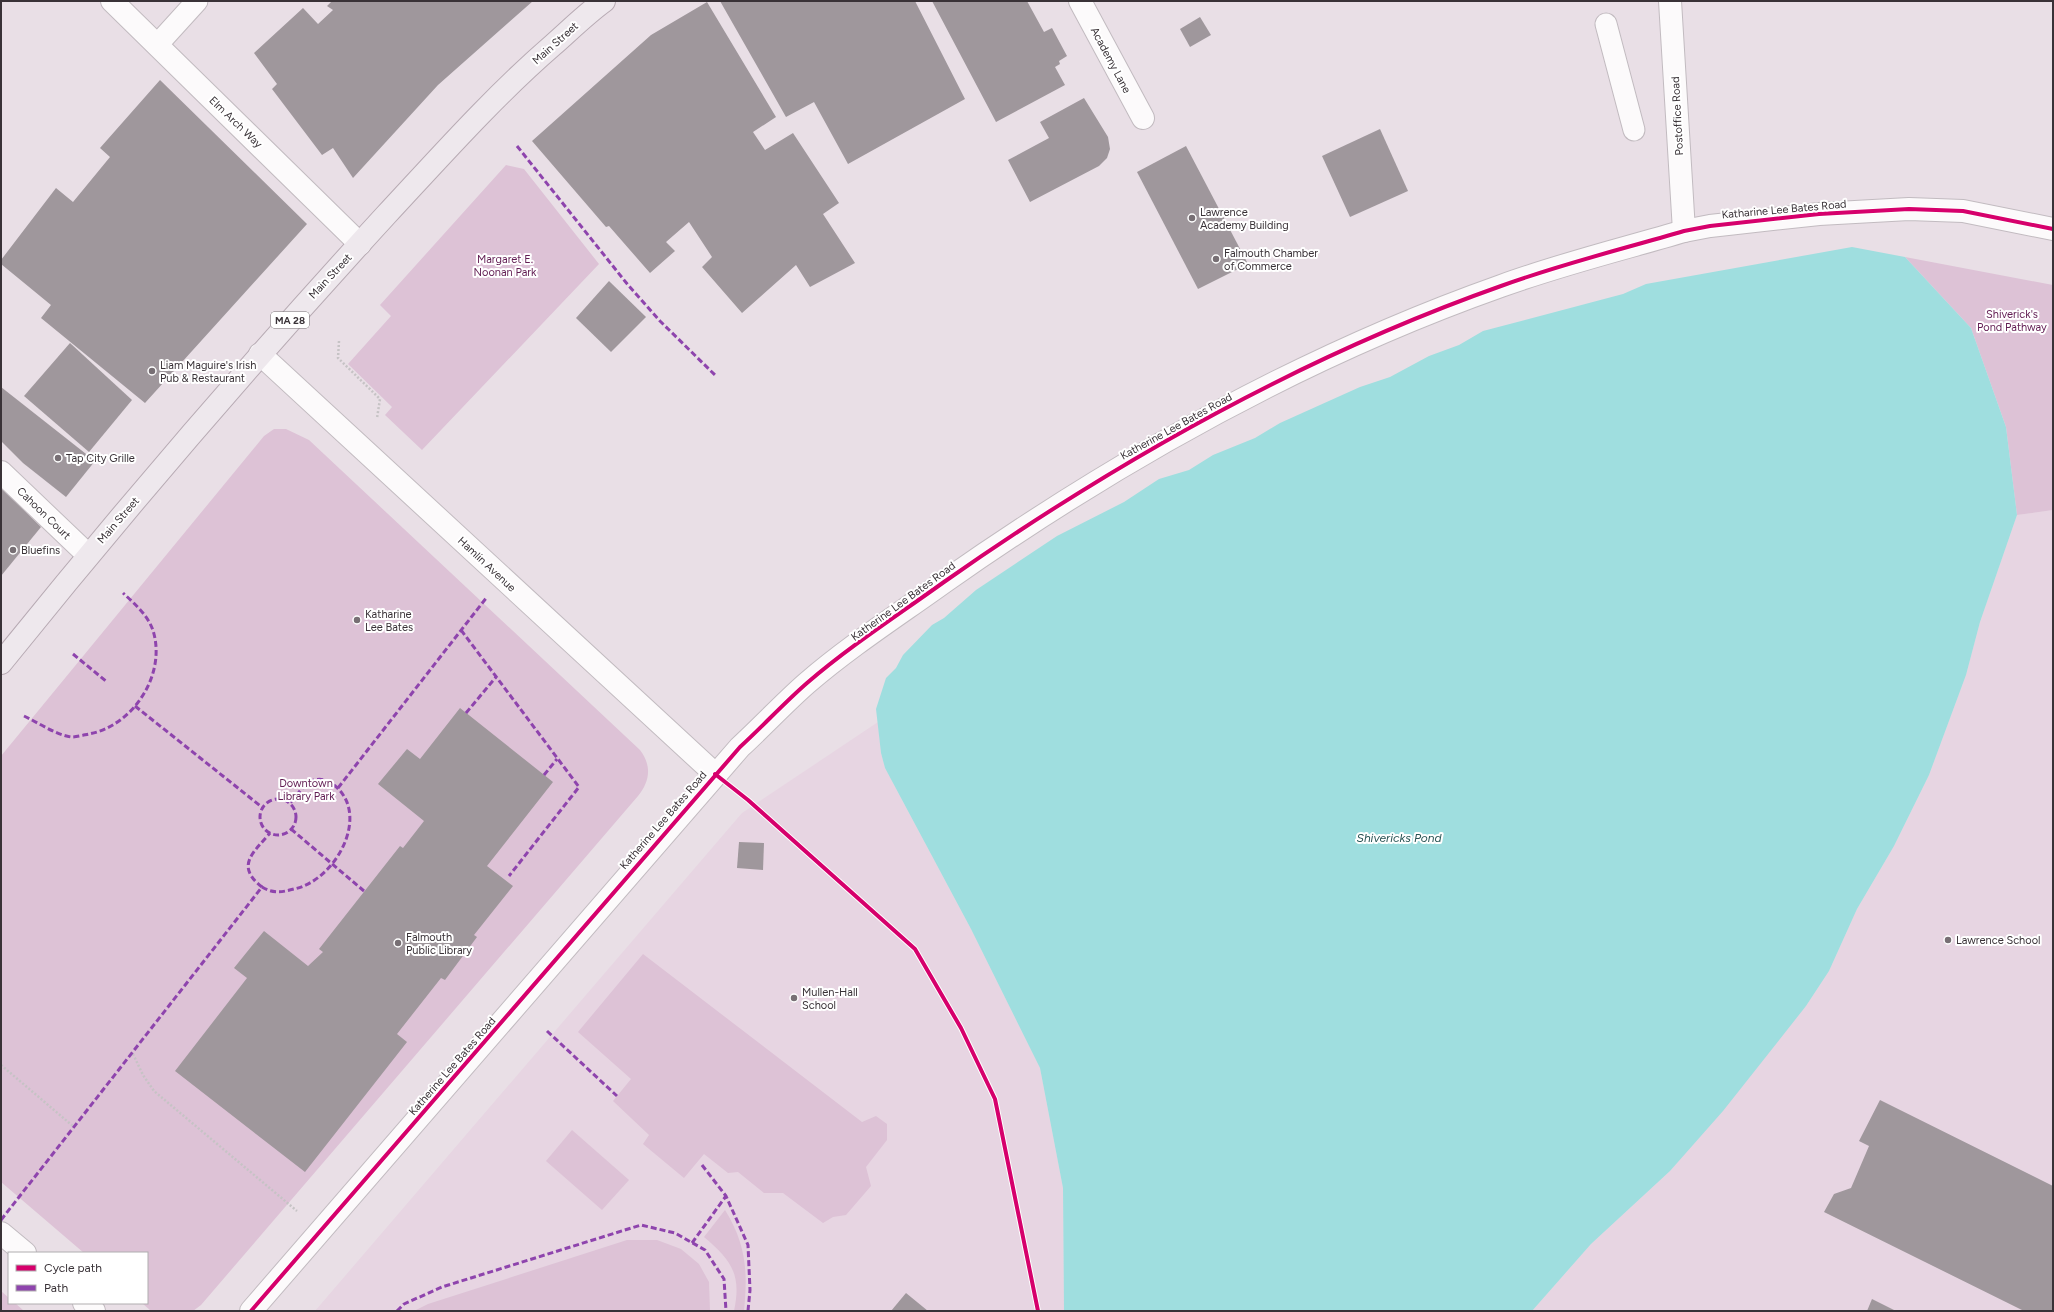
<svg xmlns="http://www.w3.org/2000/svg" width="2054" height="1312" viewBox="0 0 2054 1312" font-family="Figtree,sans-serif">
<style>
.built{fill:#e7d5e2}
.green{fill:#ddc2d6}
.water{fill:#9fdedf}
.building{fill:#9f979c}
.lines{fill:none;stroke-linecap:round;stroke-linejoin:round}
.service-casing{stroke:#c2bbc0;stroke-width:23}
.minor-casing{stroke:#c2bbc0;stroke-width:24}
.tertiary-casing{stroke:#c2bbc0;stroke-width:24}
.primary-casing{stroke:#b7aab3;stroke-width:24}
.path{stroke:#c6c3c5;stroke-width:2.5;stroke-dasharray:2 2;stroke-linecap:butt}
.service{stroke:#fcfafb;stroke-width:21}
.minor{stroke:#fcfafb;stroke-width:22}
.tertiary{stroke:#fcfafb;stroke-width:22}
.primary{stroke:#eee8ed;stroke-width:22}
.quiet{stroke:#8e44ad;stroke-width:3;stroke-dasharray:6 3;stroke-linecap:butt}
.cycleway-casing{stroke:#fff;stroke-width:6}
.cycleway{stroke:#d6006c;stroke-width:4}
.poi-dot{fill:#776f74;stroke:#fff;stroke-width:1.5}
.labels{text-anchor:middle;stroke-width:4;stroke-linejoin:round;paint-order:stroke}
.shield{fill:#fff;stroke:#747073;stroke-width:1}
.shield-label{font-size:10px;font-weight:bold;fill:#393237}
.street-label{font-size:11px;fill:#393237;stroke:#fff}
.poi-label{font-size:11px;fill:#393237;stroke:#fff;text-anchor:start}
.park-label{font-size:11px;fill:#611c52;stroke:#fff}
.water-label{font-size:12px;font-style:italic;fill:#275252;stroke:#fff}
</style>
<rect width="100%" height="100%" fill="#e9dfe6"/>
<!-- built -->
<g class="built">
<polygon points="2053,510 2053,1311 1532,1311 1591,1244 1670,1171 1806,1006 1829,971 1857,909 1894,846 1929,775 1966,675 1980,622 2017,515"/>
<polygon points="878,722 881,753 885,768 971,929 1040,1068 1063,1188 1064,1311 315,1311 742,813"/>
</g>
<!-- green -->
<g class="green">
<polygon points="506,165 524,169 599,264 422,450 385,415 392,407 348,364 391,316 380,305"/>
<polygon points="1905,257 2053,285 2053,510 2017,515 2006,427 1971,328"/>
<path d="M274 429H286L309 440 640 750C652 766 650 781 638 796L201 1305 193 1311H151L142 1303H147V1253H84L1 1182V756L264 436Z"/>
<polygon points="643,954 862,1122 876,1116 887,1124 887,1140 866,1167 871,1186 846,1215 833,1217 823,1223 783,1193 764,1193 738,1172 728,1173 704,1154 684,1178 643,1144 649,1135 613,1101 631,1079 578,1032"/>
<polygon points="572,1130 629,1180 602,1210 546,1161"/>
<path d="M725 1210C746 1244 748 1271 744 1311H734C742 1274 731 1260 704 1237Z"/>
<polygon points="627,1240 657,1240 681,1249 699,1264 709,1282 710,1311 414,1311 428,1304"/>
<polygon points="1,1291 9,1298 9,1303 15,1303 24,1311 1,1311"/>
</g>
<!-- water -->
<polygon class="water" points="1852,247 1905,257 1971,328 2006,427 2017,515 1980,622 1966,675 1929,775 1894,846 1857,909 1829,971 1806,1006 1723,1111 1670,1171 1591,1244 1532,1311 1064,1311 1063,1188 1040,1068 971,929 885,768 881,753 876,709 886,678 896,668 903,655 932,625 944,618 976,590 1057,536 1124,502 1159,479 1189,470 1213,455 1255,438 1280,423 1360,387 1390,377 1429,356 1459,345 1483,331 1623,294 1646,284"/>
<!-- building -->
<g class="building">
<polygon points="332,1 533,1 438,85 353,178 333,148 322,155 272,89 277,84 254,53 303,8 318,24 333,10 327,6"/>
<polygon points="720,1 915,1 965,99 848,164 814,102 786,117"/>
<polygon points="932,1 1027,1 1044,32 1052,28 1067,56 1059,61 1060,64 1055,67 1065,85 996,122"/>
<polygon points="707,2 776,117 753,132 765,150 793,133 839,203 823,214 855,263 810,287 796,265 742,313 702,267 712,257 689,222 666,242 675,251 650,273 609,226 606,227 532,141 651,35"/>
<polygon points="1200,17 1211,35 1190,47 1180,29"/>
<polygon points="160,80 307,224 145,403 41,318 51,305 1,264 1,260 56,188 73,202 110,157 100,148"/>
<polygon points="1084,98 1108,137 1110,149 1107,158 1099,166 1030,202 1008,160 1049,138 1040,122"/>
<polygon points="1380,129 1408,191 1350,217 1322,156"/>
<polygon points="1186,146 1248,264 1198,289 1137,172"/>
<polygon points="609,281 646,317 611,352 576,318"/>
<polygon points="70,343 132,400 89,452 24,396"/>
<polygon points="1,387 95,461 66,497 23,463 1,441"/>
<polygon points="1,487 41,527 1,576"/>
<polygon points="460,708 553,782 487,866 513,886 474,935 477,937 445,980 441,978 397,1034 407,1042 305,1172 175,1071 247,978 234,968 264,931 308,966 323,952 319,949 400,846 403,848 424,821 378,784 407,749 420,759"/>
<polygon points="739,842 764,843 763,870 737,868"/>
<polygon points="1880,1100 2053,1186 2053,1311 2024,1311 1824,1212 1834,1194 1851,1188 1869,1146 1859,1141"/>
<polygon points="906,1293 928,1311 891,1311"/>
<polygon points="1872,1299 1896,1311 1867,1311"/>
</g>
<g class="lines">
<defs>
<g id="service">
<polyline points="1606,24 1634,130"/>
<polyline points="157,45 197,1"/>
</g>
<g id="minor">
<polyline points="112,1 360,244"/>
<polyline points="1080,1 1143,118"/>
<polyline points="1670,1 1684,231"/>
<polyline points="1,472 88,555"/>
<polyline points="1,1233 25,1253"/>
<polyline points="84,1303 94,1311"/>
</g>
<g id="tertiary">
<polyline points="260,354 715,774"/>
<path d="M251 1311 740 747C763 726 784 703 807 683 850 646 898 615 944 582 1115 462 1303 356 1501 286 1561 264 1623 249 1684 231L1710 226 1819 214 1909 209 1963 211 2053 229"/>
</g>
<path id="primary" d="M1 663C125 509 253 360 386 215 440 157 493 97 553 45 570 30 586 14 604 1"/>
</defs>
<!-- service casing -->
<use href="#service" class="service-casing"/>
<!-- minor casing -->
<use href="#minor" class="minor-casing"/>
<!-- tertiary casing -->
<use href="#tertiary" class="tertiary-casing"/>
<!-- primary casing -->
<use href="#primary" class="primary-casing"/>
<!-- path -->
<g class="path">
<polyline points="339,341 338,358 380,399 377,418"/>
<polyline points="133,1054 143,1075 154,1091 297,1211"/>
<polyline points="1,1065 74,1127"/>
</g>
<!-- service -->
<use href="#service" class="service"/>
<!-- minor -->
<use href="#minor" class="minor"/>
<!-- tertiary -->
<use href="#tertiary" class="tertiary"/>
<!-- primary -->
<use href="#primary" class="primary"/>
<!-- quiet -->
<g class="quiet">
<polyline points="517,146 628,285 660,321 717,377"/>
<polyline points="461,630 579,787 509,876"/>
<polyline points="73,654 107,682"/>
<polyline points="135,706 263,808"/>
<polyline points="466,713 496,677"/>
<path d="M24 716C39 723 54 734 71 737 77 737 84 735 89 734 132 726 165 677 154 634 150 617 135 604 123 593"/>
<polyline points="544,775 557,759"/>
<polyline points="338,788 487,597"/>
<circle cx="278" cy="817" r="18"/>
<polyline points="291,829 364,891"/>
<path d="M262 887C235 866 253 853 270 833"/>
<polyline points="547,1031 617,1096"/>
<polyline points="702,1165 726,1196 748,1245 750,1290 748,1311"/>
<path d="M1 1220 262 887C273 894 283 892 294 889 335 881 372 815 334 785 327 779 319 778 311 781 303 785 296 797 290 803"/>
<polyline points="692,1243 726,1196"/>
<polyline points="397,1311 404,1304 442,1287 641,1225 675,1233 705,1250 724,1279 726,1311"/>
</g>
<defs>
<g id="cycleway">
<polyline points="715,774 748,800 915,949 961,1028 995,1099 1038,1311"/>
<path d="M251 1311 740 747C763 726 784 703 807 683 850 646 898 615 944 582 1115 462 1303 356 1501 286 1561 264 1623 249 1684 231L1710 226 1819 214 1909 209 1963 211 2053 229"/>
</g>
</defs>
<!-- cycleway casing -->
<use href="#cycleway" class="cycleway-casing"/>
<!-- cycleway -->
<use href="#cycleway" class="cycleway"/>
</g>
<!-- markers -->
<g class="poi-dot">
<circle cx="1192" cy="218" r="4"/>
<circle cx="1216" cy="259" r="4"/>
<circle cx="152" cy="371" r="4"/>
<circle cx="58" cy="458" r="4"/>
<circle cx="13" cy="550" r="4"/>
<circle cx="357" cy="620" r="4"/>
<circle cx="1948" cy="940" r="4"/>
<circle cx="398" cy="943" r="4"/>
<circle cx="794" cy="998" r="4"/>
</g>
<g class="labels">
<!-- shield labels -->
<rect class="shield" x="271" y="312" width="38" height="16" rx="3"/>
<g class="shield-label">
<text x="290" y="324">MA 28</text>
</g>
<!-- street labels -->
<g class="street-label">
<text transform="translate(555 43) rotate(-42)" y="4">Main Street</text>
<text transform="translate(1111 60) rotate(62)" y="4">Academy Lane</text>
<text transform="translate(1677 116) rotate(-93)" y="4">Postoffice Road</text>
<text transform="translate(236 122) rotate(44)" y="4">Elm Arch Way</text>
<text transform="translate(1784 209) rotate(-5)" y="4">Katharine Lee Bates Road</text>
<text transform="translate(330 276) rotate(-47)" y="4">Main Street</text>
<text transform="translate(1176 426) rotate(-29)" y="4">Katherine Lee Bates Road</text>
<text transform="translate(44 513) rotate(44)" y="4">Cahoon Court</text>
<text transform="translate(118 520) rotate(-49)" y="4">Main Street</text>
<text transform="translate(487 564) rotate(43)" y="4">Hamlin Avenue</text>
<text transform="translate(903 601) rotate(-36)" y="4">Katherine Lee Bates Road</text>
<text transform="translate(663 820) rotate(-49)" y="4">Katherine Lee Bates Road</text>
<text transform="translate(452 1066) rotate(-49)" y="4">Katherine Lee Bates Road</text>
</g>
<!-- poi labels -->
<g class="poi-label">
<text x="1200" y="216">Lawrence<tspan x="1200" dy="13">Academy Building</tspan></text>
<text x="1224" y="257">Falmouth Chamber<tspan x="1224" dy="13">of Commerce</tspan></text>
<text x="160" y="369">Liam Maguire's Irish<tspan x="160" dy="13">Pub &amp; Restaurant</tspan></text>
<text x="66" y="462">Tap City Grille</text>
<text x="21" y="554">Bluefins</text>
<text x="365" y="618">Katharine<tspan x="365" dy="13">Lee Bates</tspan></text>
<text x="406" y="941">Falmouth<tspan x="406" dy="13">Public Library</tspan></text>
<text x="1956" y="944">Lawrence School</text>
<text x="802" y="996">Mullen-Hall<tspan x="802" dy="13">School</tspan></text>
</g>
<!-- park labels -->
<g class="park-label">
<text x="505" y="263">Margaret E.<tspan x="505" dy="13">Noonan Park</tspan></text>
<text x="2012" y="318">Shiverick's<tspan x="2012" dy="13">Pond Pathway</tspan></text>
<text x="306" y="787">Downtown<tspan x="306" dy="13">Library Park</tspan></text>
</g>
<!-- water labels -->
<g class="water-label">
<text x="1399" y="842">Shivericks Pond</text>
</g>
</g>
<!-- border -->
<rect width="2054" height="1312" fill="none" stroke="#393237" stroke-width="4"/>
<!-- legend -->
<rect x="8" y="1252" width="140" height="52" fill="#ffffff" stroke="#b0adaf"/>
<rect x="16" y="1265" width="20" height="6" fill="#d6006c" stroke="#b0adaf"/>
<text x="44" y="1272" font-size="12" fill="#393237">Cycle path</text>
<rect x="16" y="1285" width="20" height="6" fill="#8e44ad" stroke="#b0adaf"/>
<text x="44" y="1292" font-size="12" fill="#393237">Path</text>
</svg>
